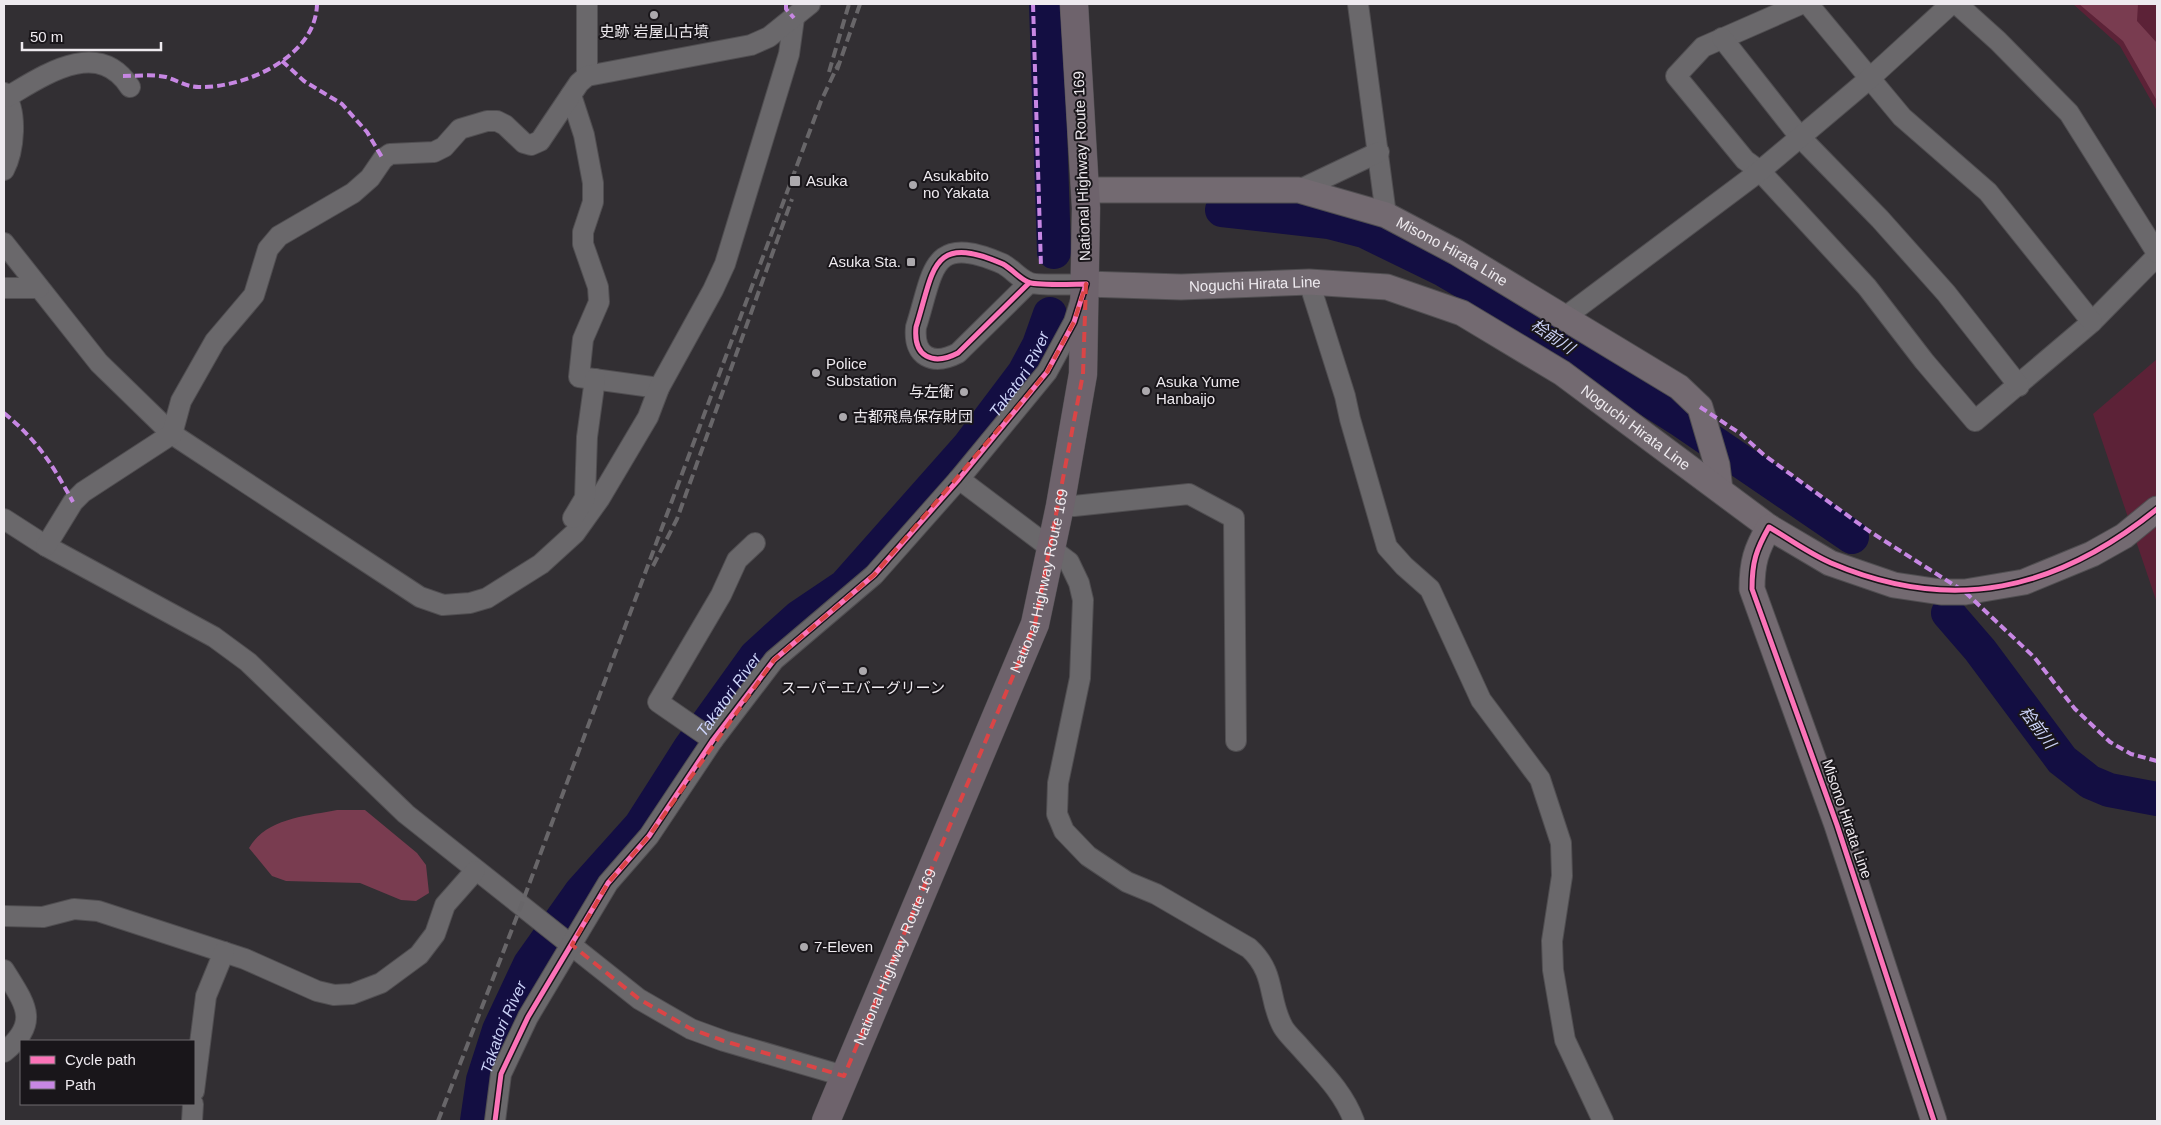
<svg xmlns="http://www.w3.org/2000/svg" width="2161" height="1125" viewBox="0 0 2161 1125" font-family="Arial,'Noto Sans JP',sans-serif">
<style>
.green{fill:#5c2237}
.forest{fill:#793c50}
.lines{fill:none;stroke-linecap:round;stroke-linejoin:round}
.river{stroke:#130e42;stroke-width:34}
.minor-casing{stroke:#504e51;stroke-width:22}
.major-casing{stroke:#504e51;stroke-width:27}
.highway-casing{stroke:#504e51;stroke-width:29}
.minor{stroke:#6a686b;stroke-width:20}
.major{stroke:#736a71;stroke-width:25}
.highway{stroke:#6e636c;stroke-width:28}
.rail{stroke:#686669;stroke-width:4;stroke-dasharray:10 5;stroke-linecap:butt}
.quiet{stroke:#c787e3;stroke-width:4;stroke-dasharray:8 4;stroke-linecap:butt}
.cycleway-casing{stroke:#19161a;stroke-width:8}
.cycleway{stroke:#fb73b8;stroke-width:5}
.marked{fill:none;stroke:#da4546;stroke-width:4;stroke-dasharray:10 6;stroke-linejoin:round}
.poi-dot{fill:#aca9ad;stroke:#19161a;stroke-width:2}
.labels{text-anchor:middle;stroke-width:4;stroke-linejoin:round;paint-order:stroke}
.poi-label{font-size:15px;fill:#eeeaef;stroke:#19161a;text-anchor:start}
.street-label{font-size:15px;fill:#eeeaef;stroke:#19161a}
.water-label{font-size:16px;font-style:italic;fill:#cbd2f7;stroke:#19161a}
</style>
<rect width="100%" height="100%" fill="#322f33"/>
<!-- green -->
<g class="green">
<polygon points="2073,4 2157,4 2157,111 2120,46"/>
<polygon points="2157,359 2157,603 2093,414"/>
</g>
<!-- forest -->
<g class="forest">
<polygon points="2079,4 2138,4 2137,21 2157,43 2157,101 2123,41"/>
<path d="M337 810H365L417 853 426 865 429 893 416 901 401 900 360 883 286 881 272 876 249 848C266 818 307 816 337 810Z"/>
</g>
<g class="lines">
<!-- river -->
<g class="river">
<polyline points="1046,4 1054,252"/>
<polyline points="1222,210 1329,222 1364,231 1444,270 1526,318 1605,372 1682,421 1852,537"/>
<polyline points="1948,613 1980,650 2062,760 2090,782 2109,790 2157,799"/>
<path id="s1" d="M477 1121 483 1080 499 1030 530 964 581 892 641 825 690 748 756 656 799 617 845 586 969 446 1024 373 1039 345 1050 314"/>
</g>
<defs>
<g id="minor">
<polyline points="1358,4 1386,215"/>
<polyline points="1801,4 1703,47 1676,76 1745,160 1760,171 1867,287 1924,361 1975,421 2092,322 2157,256"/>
<polyline points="1808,4 1902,117 1988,192 2092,322"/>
<polyline points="1957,4 1998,41 2069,113 2157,253"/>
<polyline points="1722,38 1800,137 1880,219 1946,293 2019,386"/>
<polyline points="587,76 587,4"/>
<path d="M4 93C18 112 14 151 4 170"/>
<polyline points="571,95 584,135 593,183 593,202 583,232 583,244 598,287 599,302 583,339 579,377 659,388"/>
<path d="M7 97C43 76 98 37 130 87"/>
<polyline points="1299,190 1379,152"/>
<polyline points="4,243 99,363 172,434 420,597 443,605 470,603 487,598 541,564 575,533 600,498 648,417 659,388 713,290 725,264 789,54 794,18"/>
<polyline points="1309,282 1345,396 1350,419 1387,547 1404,566 1430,589 1481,700 1540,779 1561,843 1562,876 1552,941 1553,970 1565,1040 1603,1121"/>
<polyline points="4,288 39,288"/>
<polyline points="1565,317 1760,171 1869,79 1951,4"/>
<path d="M959 479 1069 562 1079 583 1083 600 1080 678 1058 783 1057 814 1064 831 1088 856 1127 882 1156 894 1249 948C1277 974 1267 998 1283 1027 1287 1034 1295 1041 1300 1047 1321 1071 1343 1091 1354 1121"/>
<polyline points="1060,506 1074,506 1189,494 1234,518 1236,741"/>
<polyline points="573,518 585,498 587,437 595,379"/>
<polyline points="4,519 46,546 214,637 248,662 406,814 639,999 691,1029 724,1041 844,1076"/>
<polyline points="46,546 73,502 83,492 172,434 181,401 215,341 254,295 268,249 279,236 353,193 370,178 383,159 390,154 434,152 444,147 460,129 487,121 497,121 505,125 524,143 531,145 540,141 579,83 587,76 751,45 769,37 810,4"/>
<polyline points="713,740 658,702 721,595 737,560 755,543"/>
<polyline points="4,916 43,917 74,909 98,911 245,959 317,991 334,995 352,994 381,983 419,955 435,934 445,905 475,871"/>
<path d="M4 970C25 1004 41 1022 4 1052"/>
<polyline points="194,1091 206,996 224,952"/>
<polyline points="192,1121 193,1104"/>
<path d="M495 1121 501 1074 528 1017 608 883 649 836 713 740 774 660 874 575 959 479 1047 372 1074 322 1086 284C1075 284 1035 286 1028 282 1019 278 1012 269 1003 264 930 232 934 271 916 327 913 357 933 366 958 353L1029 283"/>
</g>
<g id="major">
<path id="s2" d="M1085 190H1299L1386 215 1456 252 1679 387 1700 407 1717 465 1720 490"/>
<path id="s3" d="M1086 284 1181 287 1309 282 1387 287 1462 313 1562 373 1769 527 1830 563 1894 585 1941 592H1965L2024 582 2092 554 2124 536 2157 509"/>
<path d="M1769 527C1756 550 1752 562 1752 589L1837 825 1934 1121"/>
</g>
<g id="highway">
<path id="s4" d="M826 1121 1035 624 1060 506 1083 374 1086 208 1074 4"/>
</g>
</defs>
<!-- minor casing -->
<use href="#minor" class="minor-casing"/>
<!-- major casing -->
<use href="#major" class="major-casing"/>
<!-- highway casing -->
<use href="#highway" class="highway-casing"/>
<!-- minor -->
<use href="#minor" class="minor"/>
<!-- major -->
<use href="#major" class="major"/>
<!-- highway -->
<use href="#highway" class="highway"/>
<!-- rail -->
<g class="rail">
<polyline points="837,70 860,4"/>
<polyline points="829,72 849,4"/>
<polyline points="653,566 677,519 792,199"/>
<polyline points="438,1121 521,906 821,101 839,63"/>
</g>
<!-- quiet -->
<g class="quiet">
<polyline points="786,4 786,9 794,18"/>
<polyline points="1033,4 1041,267"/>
<polyline points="282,61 304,81 342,104 367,132 383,159"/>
<path d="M123 76C137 76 152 74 166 77 177 80 186 87 199 87 245 88 316 57 317 4"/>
<polyline points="1700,407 1741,434 1764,455 1869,531 1965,592 2034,657 2075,709 2110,742 2131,754 2157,761"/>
<path d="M4 413C38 441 52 464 73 502"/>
</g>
<defs>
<g id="cycleway">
<path d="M495 1121 501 1074 528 1017 608 883 649 836 713 740 774 660 874 575 959 479 1047 372 1074 322 1086 284C1075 284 1035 286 1028 282 1019 278 1012 269 1003 264 930 232 934 271 916 327 913 357 933 366 958 353L1029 283"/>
<path d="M1934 1121 1837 825 1752 589C1752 562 1756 550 1769 527 1789 539 1810 554 1831 563 1953 615 2057 590 2157 509"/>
</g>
</defs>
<!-- cycleway casing -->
<use href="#cycleway" class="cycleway-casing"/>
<!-- cycleway -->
<use href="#cycleway" class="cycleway"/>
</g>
<!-- marked area -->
<path class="marked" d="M1086 284 1083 374 1035 624 844 1076 724 1041 691 1029 639 999 572 945 608 883 649 836 774 660 874 575 1047 372 1074 322Z"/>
<!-- markers -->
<g class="poi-dot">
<circle cx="654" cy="15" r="5"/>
<rect x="789" y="175" width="12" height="12" rx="2.5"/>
<circle cx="913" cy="185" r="5"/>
<rect x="906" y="257" width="10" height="10" rx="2.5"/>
<circle cx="816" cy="373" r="5"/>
<circle cx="1146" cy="391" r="5"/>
<circle cx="964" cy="392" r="5"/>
<circle cx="843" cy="417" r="5"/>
<circle cx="863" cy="671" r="5"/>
<circle cx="804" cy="947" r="5"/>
</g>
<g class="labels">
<!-- poi labels -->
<g class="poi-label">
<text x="654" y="37" text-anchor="middle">史跡 岩屋山古墳</text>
<text x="923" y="181">Asukabito<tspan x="923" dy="17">no Yakata</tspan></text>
<text x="806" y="186">Asuka</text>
<text x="901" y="267" text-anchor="end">Asuka Sta.</text>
<text x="826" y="369">Police<tspan x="826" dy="17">Substation</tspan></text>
<text x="1156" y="387">Asuka Yume<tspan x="1156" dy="17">Hanbaijo</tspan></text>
<text x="954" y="397" text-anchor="end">与左衛</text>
<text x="853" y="422">古都飛鳥保存財団</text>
<text x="863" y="693" text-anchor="middle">スーパーエバーグリーン</text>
<text x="814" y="952">7-Eleven</text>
</g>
<!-- street labels -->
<g class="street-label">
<text transform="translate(1082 166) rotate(-92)" y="5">National Highway Route 169</text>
<text dy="5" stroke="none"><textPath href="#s2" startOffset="380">Misono Hirata Line</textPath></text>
<text dy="5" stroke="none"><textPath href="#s3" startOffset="169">Noguchi Hirata Line</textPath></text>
<text dy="5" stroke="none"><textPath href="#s3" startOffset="589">Noguchi Hirata Line</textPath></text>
<text dy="5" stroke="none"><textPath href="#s4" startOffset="582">National Highway Route 169</textPath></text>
<text transform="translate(1847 819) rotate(71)" y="5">Misono Hirata Line</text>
<text dy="5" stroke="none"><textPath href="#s4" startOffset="178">National Highway Route 169</textPath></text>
</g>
<!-- water labels -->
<g class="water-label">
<text transform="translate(1553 336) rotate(34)" y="6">桧前川</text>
<text dy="6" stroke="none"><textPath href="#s1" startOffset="938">Takatori River</textPath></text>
<text dy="6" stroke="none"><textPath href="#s1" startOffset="502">Takatori River</textPath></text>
<text transform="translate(2038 727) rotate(53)" y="6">桧前川</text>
<text dy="6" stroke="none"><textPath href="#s1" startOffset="98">Takatori River</textPath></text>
</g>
</g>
<!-- border -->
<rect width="2161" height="1125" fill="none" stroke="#eeeaef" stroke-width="10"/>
<!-- legend -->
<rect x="20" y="1040" width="175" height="65" fill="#19161a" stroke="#6e6b6f"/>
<rect x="30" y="1056" width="25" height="8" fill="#fb73b8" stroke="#6e6b6f"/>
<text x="65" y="1065" font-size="15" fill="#eeeaef">Cycle path</text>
<rect x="30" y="1081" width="25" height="8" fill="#c787e3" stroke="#6e6b6f"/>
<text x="65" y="1090" font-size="15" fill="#eeeaef">Path</text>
<!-- scale -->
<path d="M22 42v8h139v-8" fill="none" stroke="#eeeaef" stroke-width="2.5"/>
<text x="30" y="42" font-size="15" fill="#eeeaef" stroke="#19161a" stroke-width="4" paint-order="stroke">50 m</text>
</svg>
